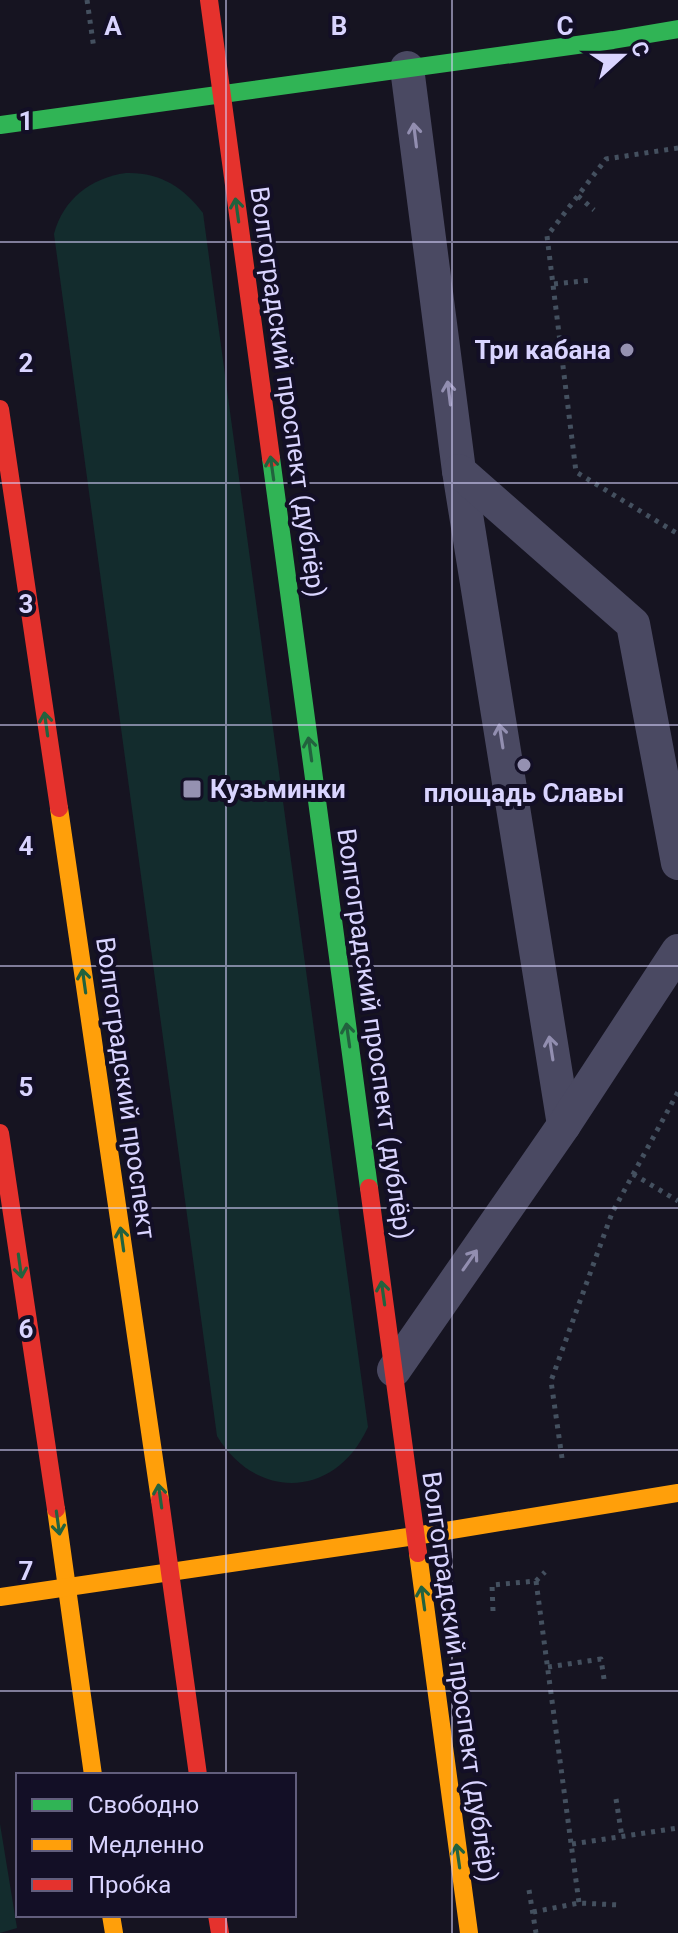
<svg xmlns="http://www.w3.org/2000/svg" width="678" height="1933" viewBox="0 0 678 1933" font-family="Roboto,sans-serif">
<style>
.green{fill:#132c2d}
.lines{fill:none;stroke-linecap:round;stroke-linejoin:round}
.path{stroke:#44505f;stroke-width:5;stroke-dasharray:4 6;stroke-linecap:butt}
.lane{stroke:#4a4962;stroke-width:34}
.fast{stroke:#30b455;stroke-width:18}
.slow{stroke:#ff9f0a;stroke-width:18}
.jam{stroke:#e5322d;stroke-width:18}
.oneway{stroke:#928eb0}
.oneway2{stroke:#22623e}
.grid{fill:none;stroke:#d9d4ff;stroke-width:2;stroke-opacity:0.55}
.poi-dot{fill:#9591b1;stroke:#130f26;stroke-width:3}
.labels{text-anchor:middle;stroke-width:8;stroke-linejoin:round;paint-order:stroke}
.poi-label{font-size:26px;font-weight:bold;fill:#d9d4ff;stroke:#130f26;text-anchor:end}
.street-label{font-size:26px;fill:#d9d4ff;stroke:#130f26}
.grid-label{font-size:26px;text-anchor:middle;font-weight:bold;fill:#d9d4ff;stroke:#130f26;stroke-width:8;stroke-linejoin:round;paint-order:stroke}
</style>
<rect width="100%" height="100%" fill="#161421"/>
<!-- green -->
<g class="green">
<path d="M126 173C160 172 183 187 203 213L368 1427C336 1498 257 1502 217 1436L54 234C63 199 91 178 126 173Z"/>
<polygon points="0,1824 17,1928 0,1933"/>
</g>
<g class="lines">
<!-- path -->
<g class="path">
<polyline points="87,0 94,49"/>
<polyline points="678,148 606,159 547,236 576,472 678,534"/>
<polyline points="578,196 594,210"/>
<polyline points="554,284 592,280"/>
<polyline points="633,1174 678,1201"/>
<polyline points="562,1458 551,1381 612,1213 678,1092"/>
<polyline points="536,1581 579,1903"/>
<polyline points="493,1611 492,1585 536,1581 545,1572"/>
<polyline points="548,1667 601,1659 604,1679"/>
<polyline points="616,1799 622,1837"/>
<polyline points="572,1844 678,1828"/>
<polyline points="529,1890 536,1933"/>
<polyline points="533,1912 579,1903 619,1905"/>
</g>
<!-- lane -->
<g class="lane">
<polyline points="407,68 459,471 564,1125"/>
<polyline points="459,471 633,624 678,863"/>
<polyline points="394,1370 564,1125 678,951"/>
</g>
<!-- fast -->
<g class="fast">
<polyline points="0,125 613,40 678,29"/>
<polyline points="271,458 369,1188"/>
</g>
<!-- slow -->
<g class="slow">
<polyline points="59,808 160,1500"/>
<polyline points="56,1509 93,1775"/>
<polyline points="418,1553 469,1933"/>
<polyline points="0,1597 415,1536 678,1493"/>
<polyline points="111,1915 114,1933"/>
</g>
<!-- jam -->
<g class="jam">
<polyline points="209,0 271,458"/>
<polyline points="0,409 59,808"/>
<polyline points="0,1133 56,1509"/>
<polyline points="369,1188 418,1553"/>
<polyline points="160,1500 198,1775"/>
<polyline points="217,1915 220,1933"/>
</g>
</g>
<!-- one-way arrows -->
<defs><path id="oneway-shaft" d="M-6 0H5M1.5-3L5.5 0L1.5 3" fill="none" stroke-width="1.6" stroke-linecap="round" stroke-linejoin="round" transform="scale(2)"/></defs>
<g class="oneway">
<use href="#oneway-shaft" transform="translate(415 135) rotate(-97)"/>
<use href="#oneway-shaft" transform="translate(449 393) rotate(-97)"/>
<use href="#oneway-shaft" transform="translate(501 736) rotate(-99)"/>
<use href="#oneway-shaft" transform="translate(551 1048) rotate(-99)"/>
<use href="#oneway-shaft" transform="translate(470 1260) rotate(-55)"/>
</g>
<g class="oneway2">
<use href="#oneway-shaft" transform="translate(237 210) rotate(-98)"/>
<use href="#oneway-shaft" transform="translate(272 468) rotate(-98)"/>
<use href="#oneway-shaft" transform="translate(46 724) rotate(-98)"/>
<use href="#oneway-shaft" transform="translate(310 749) rotate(-98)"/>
<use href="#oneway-shaft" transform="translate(84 981) rotate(-98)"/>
<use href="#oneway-shaft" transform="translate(348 1035) rotate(-98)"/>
<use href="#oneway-shaft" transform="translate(122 1239) rotate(-98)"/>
<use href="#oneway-shaft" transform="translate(20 1266) rotate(82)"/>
<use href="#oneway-shaft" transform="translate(383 1293) rotate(-98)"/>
<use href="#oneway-shaft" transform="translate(160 1496) rotate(-98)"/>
<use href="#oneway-shaft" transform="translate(58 1523) rotate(82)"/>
<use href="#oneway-shaft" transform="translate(423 1598) rotate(-98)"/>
<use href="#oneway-shaft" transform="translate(458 1856) rotate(-98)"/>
</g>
<!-- grid -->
<path class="grid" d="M226 0V1775M452 0V1933M0 242H678M0 483H678M0 725H678M0 966H678M0 1208H678M0 1450H678M0 1691H678M226 1915V1933"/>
<!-- markers -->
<g class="poi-dot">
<circle cx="627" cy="350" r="8"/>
<circle cx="524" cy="765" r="8"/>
<rect x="182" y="779" width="20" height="20" rx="4"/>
</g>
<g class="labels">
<!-- poi labels -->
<g class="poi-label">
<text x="611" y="359">Три кабана</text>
<text x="210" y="798" text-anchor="start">Кузьминки</text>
<text x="524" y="802" text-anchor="middle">площадь Славы</text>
</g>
<!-- street labels -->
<g class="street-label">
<text transform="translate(288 392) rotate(82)" y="9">Волгоградский проспект (дублёр)</text>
<text transform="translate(375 1034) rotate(82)" y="9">Волгоградский проспект (дублёр)</text>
<text transform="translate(126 1088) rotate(82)" y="9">Волгоградский проспект</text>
<text transform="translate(460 1677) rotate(82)" y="9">Волгоградский проспект (дублёр)</text>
</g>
</g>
<g class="grid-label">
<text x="113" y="35">A</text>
<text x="339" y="35">B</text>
<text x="565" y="35">C</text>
<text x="26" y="130">1</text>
<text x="26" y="372">2</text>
<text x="26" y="613">3</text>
<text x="26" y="855">4</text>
<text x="26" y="1096">5</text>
<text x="26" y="1338">6</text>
<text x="26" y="1580">7</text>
</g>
<!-- legend -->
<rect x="16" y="1773" width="280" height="144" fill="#130f26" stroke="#625e7d" stroke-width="2"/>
<rect x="32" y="1799" width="40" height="12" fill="#30b455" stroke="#625e7d" stroke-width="2"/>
<text x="88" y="1813" font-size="24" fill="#d9d4ff">Свободно</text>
<rect x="32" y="1839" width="40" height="12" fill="#ff9f0a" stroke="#625e7d" stroke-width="2"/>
<text x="88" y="1853" font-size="24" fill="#d9d4ff">Медленно</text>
<rect x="32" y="1879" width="40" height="12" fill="#e5322d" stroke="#625e7d" stroke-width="2"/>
<text x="88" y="1893" font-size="24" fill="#d9d4ff">Пробка</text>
<!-- north arrow -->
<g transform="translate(622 56) rotate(69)" stroke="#130f26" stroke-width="6" paint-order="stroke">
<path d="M0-6L14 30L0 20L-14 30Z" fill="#d9d4ff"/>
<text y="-12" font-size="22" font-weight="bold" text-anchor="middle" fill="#d9d4ff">С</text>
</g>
</svg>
